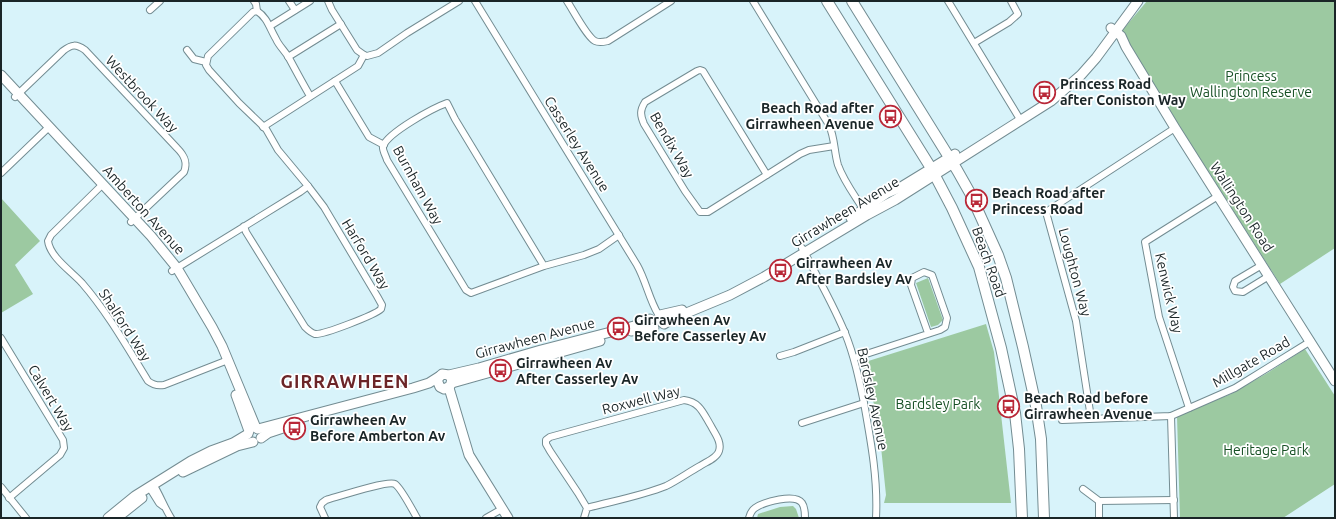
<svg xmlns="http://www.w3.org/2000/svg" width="1336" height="519" viewBox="0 0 1336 519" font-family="Ubuntu,sans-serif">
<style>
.green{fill:#9cc9a1}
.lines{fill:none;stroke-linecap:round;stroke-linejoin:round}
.street-casing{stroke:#738c92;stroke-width:8}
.secondary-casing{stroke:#738c92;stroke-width:11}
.primary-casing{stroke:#738c92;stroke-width:12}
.street{stroke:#fff;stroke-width:6}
.secondary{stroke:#fff;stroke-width:9}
.primary{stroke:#fff;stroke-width:10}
.labels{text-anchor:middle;stroke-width:3.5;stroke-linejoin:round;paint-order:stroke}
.park-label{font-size:14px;fill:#175025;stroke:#fff}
.poi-label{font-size:14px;font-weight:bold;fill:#1a2527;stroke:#fff;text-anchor:start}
.street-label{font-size:14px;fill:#1a2527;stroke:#fff}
.district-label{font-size:18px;font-weight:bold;letter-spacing:1px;fill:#6b2528;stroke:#fff}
</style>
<rect width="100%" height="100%" fill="#d8f3fa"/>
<!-- green -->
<g class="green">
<polygon points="1147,1 1335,1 1335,248 1280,284 1120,33"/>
<polygon points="1,198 40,241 15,265 33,294 1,313"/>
<polygon points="928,278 943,320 938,325 931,327 916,283"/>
<polygon points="986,324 994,352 1011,503 884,503 886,495 878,418 862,363"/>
<polygon points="1305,349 1335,396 1335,484 1283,518 1180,518 1177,416 1231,394 1269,372"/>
<polygon points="793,506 796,509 799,518 757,518 758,514 780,507"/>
</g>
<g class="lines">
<defs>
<g id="street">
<polyline points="254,1 256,4 257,11"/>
<polyline points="289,1 295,10"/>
<polyline points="328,1 332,10 357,50 364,55 367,56 378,53 407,33 459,1"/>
<path d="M475 1 637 265C646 281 649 299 658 314"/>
<path d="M567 1C573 10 587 37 595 41 599 43 603 42 608 41L671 1"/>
<path d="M753 1 829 125C835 138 834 152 838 165 844 182 856 197 865 212"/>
<polyline points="948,1 1021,121"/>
<polyline points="150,10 160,1"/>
<polyline points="270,26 310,1"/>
<polyline points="974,43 1009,22 1018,14 1011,1"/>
<polyline points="187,50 194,59 206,62"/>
<polyline points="288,57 341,24"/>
<polyline points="335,81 369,137 384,145"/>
<path d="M15 97 63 51C72 44 76 44 85 50L177 148C184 155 188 162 184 172L131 222"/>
<polyline points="263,127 358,66 364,55"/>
<polyline points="1,173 49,127"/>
<path d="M767 175 703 71 700 70 697 71 645 102C640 110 640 115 644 124L685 191 700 212H708L800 154 809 150 834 146"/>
<path d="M103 184 51 235 48 241C50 257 71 271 82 283 108 313 127 347 148 381 153 385 158 386 164 385L228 360"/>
<path d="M308 186 278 150 266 129 239 103 209 70 206 65 208 56 253 12 257 11C267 17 270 29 276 39 279 46 285 51 289 58 296 71 303 84 310 96"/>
<path d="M802 248C817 276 833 304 845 333 854 355 859 379 864 403 871 442 878 479 876 518"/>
<polyline points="1262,265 1235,281 1233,287 1235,291 1243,292 1269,276"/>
<path d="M544 266 455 119 447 103C433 108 389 132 383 146 382 150 386 156 387 160L466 290 471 293 544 266 584 255 599 249 619 235"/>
<path d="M172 271 300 192 308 186 324 207 377 296 382 305 381 309C375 315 323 335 315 334 311 333 308 330 305 327L246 232 244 226"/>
<polyline points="1,338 63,440 64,448 60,455 9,498"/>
<polyline points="780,356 794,352 845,332"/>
<polyline points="854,358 940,330 945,327 947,318 932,275 924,272 912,278 911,285 928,333"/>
<polyline points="1189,408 1159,317 1145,242 1218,196"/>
<polyline points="1171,416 1174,518"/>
<polyline points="1091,418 1076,321 1046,212 1175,128"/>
<polyline points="1062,420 1171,416 1235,388 1311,341"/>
<polyline points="802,423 864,403"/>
<path d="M153 484C160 495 164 507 171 518"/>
<polyline points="1,487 26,518"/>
<polyline points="149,487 159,503 163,506"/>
<polyline points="1083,489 1099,501"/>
<path d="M325 518 320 507 322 503 326 500C337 497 388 480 395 484 401 488 413 511 417 518"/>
<polyline points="486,518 502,509"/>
<path d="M584 518 587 508 578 493 550 451 546 444V440L550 437 684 400C700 402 703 413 711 426 715 434 722 442 719 451 717 458 706 462 700 466 689 472 678 480 666 486 641 496 613 501 587 508"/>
<path d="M749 518C750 514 752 510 755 508 764 502 795 493 802 503 805 507 805 513 805 518"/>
<polyline points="1099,518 1099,501 1174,500"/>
</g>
<g id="secondary">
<polyline points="1111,28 1121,36 1126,47 1175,128 1335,381"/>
<polyline points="1,75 151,236 177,268 212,327 222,346 256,428"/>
<polyline points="851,218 887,193 901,187 955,154"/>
<polyline points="660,315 682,310"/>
<polyline points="664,324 672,319 730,295 764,277 867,215 895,200 1051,101 1081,75 1096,58 1138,1"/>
<polyline points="631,331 654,328"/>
<polyline points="449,375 452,380 450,386 444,389 440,387 437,380 442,374 449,375 479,368 541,350 634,326 650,319"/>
<polyline points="452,383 600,341"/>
<polyline points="449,388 469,455 508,518"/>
<polyline points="236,395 249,431"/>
<polyline points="258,429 413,388 429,383 440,376"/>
<polyline points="261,438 268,433 283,428"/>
<polyline points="183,472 237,446 253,442"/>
<polyline points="118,517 142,498"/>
<polyline points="108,518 135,496 191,461 211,451 233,443 248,434"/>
</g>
<g id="primary">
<polyline points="827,1 931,168 952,208 979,267 1001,348 1015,413 1019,449 1022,518"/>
<polyline points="852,1 957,170 970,193 998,255 1006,278 1023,347 1036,406 1041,439 1044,518"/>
</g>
</defs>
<!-- street casing -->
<use href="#street" class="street-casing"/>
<!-- secondary casing -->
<use href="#secondary" class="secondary-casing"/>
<!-- primary casing -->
<use href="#primary" class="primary-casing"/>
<!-- street -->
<use href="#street" class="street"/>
<!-- secondary -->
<use href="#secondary" class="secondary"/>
<!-- primary -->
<use href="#primary" class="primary"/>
</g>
<!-- icons -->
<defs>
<symbol id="bus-ring" viewBox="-11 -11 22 22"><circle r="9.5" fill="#fff" stroke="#b92838" stroke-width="1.5"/><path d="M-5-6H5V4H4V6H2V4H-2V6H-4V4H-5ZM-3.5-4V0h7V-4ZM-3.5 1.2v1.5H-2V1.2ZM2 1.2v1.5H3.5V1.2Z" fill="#b92838"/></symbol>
</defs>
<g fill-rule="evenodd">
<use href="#bus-ring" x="1032" y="80" width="25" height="25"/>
<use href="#bus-ring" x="878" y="104" width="25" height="25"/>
<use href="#bus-ring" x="964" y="188" width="25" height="25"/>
<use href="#bus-ring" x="768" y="258" width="25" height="25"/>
<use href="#bus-ring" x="606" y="316" width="25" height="25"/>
<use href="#bus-ring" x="488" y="358" width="25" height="25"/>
<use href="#bus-ring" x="996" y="394" width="25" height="25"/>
<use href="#bus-ring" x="282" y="416" width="25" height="25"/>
</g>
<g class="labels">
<!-- park labels -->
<g class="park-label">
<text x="1251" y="81">Princess<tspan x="1251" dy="16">Wallington Reserve</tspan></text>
<text x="938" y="409">Bardsley Park</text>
<text x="1266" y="455">Heritage Park</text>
</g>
<!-- poi labels -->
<g class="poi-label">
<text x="1060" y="89">Princess Road<tspan x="1060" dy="16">after Coniston Way</tspan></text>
<text x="874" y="113" text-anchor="end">Beach Road after<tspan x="874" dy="16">Girrawheen Avenue</tspan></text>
<text x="992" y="198">Beach Road after<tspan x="992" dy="16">Princess Road</tspan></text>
<text x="796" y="268">Girrawheen Av<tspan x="796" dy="16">After Bardsley Av</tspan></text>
<text x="634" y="325">Girrawheen Av<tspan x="634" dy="16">Before Casserley Av</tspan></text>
<text x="516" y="368">Girrawheen Av<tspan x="516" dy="16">After Casserley Av</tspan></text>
<text x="1024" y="403">Beach Road before<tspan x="1024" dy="16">Girrawheen Avenue</tspan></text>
<text x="310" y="425">Girrawheen Av<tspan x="310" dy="16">Before Amberton Av</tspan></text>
</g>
<!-- street labels -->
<g class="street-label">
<text transform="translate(142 94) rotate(47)" y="5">Westbrook Way</text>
<text transform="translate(577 144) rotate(58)" y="5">Casserley Avenue</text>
<text transform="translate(672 145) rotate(60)" y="5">Bendix Way</text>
<text transform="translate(418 185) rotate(61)" y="5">Burnham Way</text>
<text transform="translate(1242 207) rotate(57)" y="5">Wallington Road</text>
<text transform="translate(144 210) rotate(48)" y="5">Amberton Avenue</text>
<text transform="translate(845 212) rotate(-31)" y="5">Girrawheen Avenue</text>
<text transform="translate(366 254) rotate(59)" y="5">Harford Way</text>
<text transform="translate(989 262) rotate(70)" y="5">Beach Road</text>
<text transform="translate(1075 272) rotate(75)" y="5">Loughton Way</text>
<text transform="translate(1169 293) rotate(77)" y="5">Kenwick Way</text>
<text transform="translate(125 325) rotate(57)" y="5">Shalford Way</text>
<text transform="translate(535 338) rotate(-15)" y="5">Girrawheen Avenue</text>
<text transform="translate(1251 362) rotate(-30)" y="5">Millgate Road</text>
<text transform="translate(51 398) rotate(59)" y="5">Calvert Way</text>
<text transform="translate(873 399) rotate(78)" y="5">Bardsley Avenue</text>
<text transform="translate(641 400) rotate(-14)" y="5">Roxwell Way</text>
</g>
<!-- district labels -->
<g class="district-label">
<text x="345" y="388">GIRRAWHEEN</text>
</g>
</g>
<!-- border -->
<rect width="1336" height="519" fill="none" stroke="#1a2527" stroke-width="4"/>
</svg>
